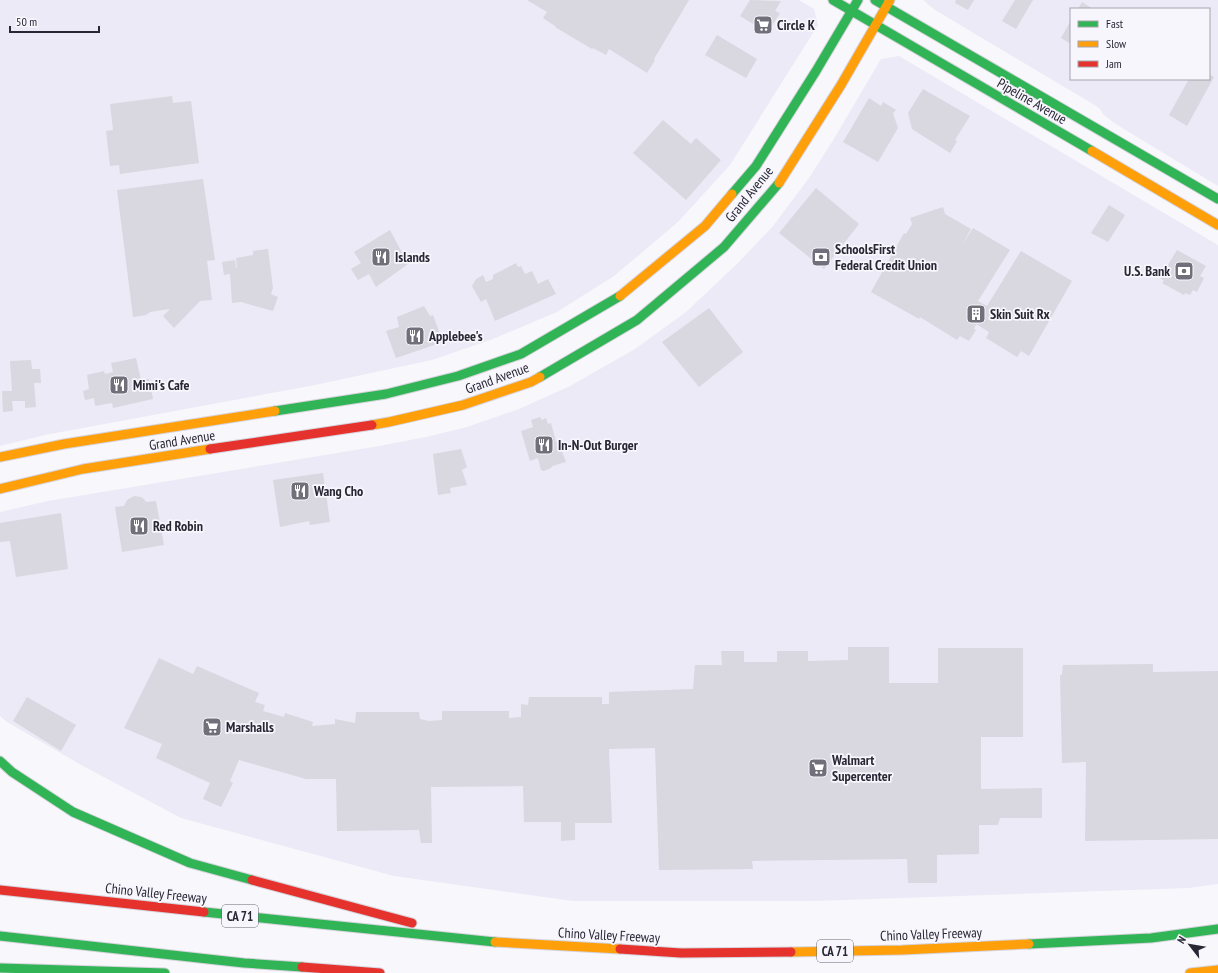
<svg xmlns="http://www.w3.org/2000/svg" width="1218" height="973" viewBox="0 0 1218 973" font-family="'PT Sans Narrow',sans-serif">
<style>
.built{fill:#eceaf6;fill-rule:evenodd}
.building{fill:#d9d7df}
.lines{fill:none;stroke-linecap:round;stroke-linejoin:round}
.fast-casing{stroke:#d5d3dc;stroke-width:11}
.slow-casing{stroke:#d5d3dc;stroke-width:11}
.jam-casing{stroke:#d5d3dc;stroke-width:11}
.fast{stroke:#30b455;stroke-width:9}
.slow{stroke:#ff9f0a;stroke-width:9}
.jam{stroke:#e5322d;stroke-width:9}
.labels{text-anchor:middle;stroke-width:3.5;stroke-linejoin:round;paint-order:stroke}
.shield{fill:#f7f6fd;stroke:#676570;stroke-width:1}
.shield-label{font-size:13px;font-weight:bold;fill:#292734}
.poi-label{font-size:14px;font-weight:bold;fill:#292734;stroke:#f7f6fd;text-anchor:start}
.street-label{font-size:14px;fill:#292734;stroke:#f7f6fd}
</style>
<rect width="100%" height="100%" fill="#f8f7fc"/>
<!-- built -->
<g class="built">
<polygon points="0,0 799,0 814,9 818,25 730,165 678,222 614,276 557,312 493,339 432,360 315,385 45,435 0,446"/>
<path d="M923 0H1218V186L1114 123 1103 114 1100 109 1093 104 935 10ZM1071 9H1209V79H1071Z"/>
<polygon points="899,56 1218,245 1218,884 1189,888 814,901 573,901 394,876 181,818 83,766 7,722 0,716 0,512 48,501 379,446 426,437 467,427 519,409 570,386 635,349 686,312 739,262 773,226 809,178 832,142 881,59"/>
</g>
<!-- building -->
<g class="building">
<polygon points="527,0 689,0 654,59 655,60 647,73 609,49 606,55 593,48 592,49 555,27 555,26 543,18 547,12"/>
<polygon points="750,0 781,1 775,11 780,13 768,33 740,16"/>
<polygon points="956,0 974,0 968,10 955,3"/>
<polygon points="1015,0 1033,0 1016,29 1002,21"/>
<polygon points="1082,2 1093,9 1078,9"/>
<polygon points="1071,20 1071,44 1061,38"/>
<polygon points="717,35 757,59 746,78 705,55"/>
<polygon points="1209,74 1214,77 1187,126 1169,115 1189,79 1209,79"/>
<polygon points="923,89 970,116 955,140 957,141 950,153 912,129 908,113"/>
<polygon points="172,96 173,103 191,101 199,163 120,174 119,165 110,166 106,131 113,130 110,104"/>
<polygon points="869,98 881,106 883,102 896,110 893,113 898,128 878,162 843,142"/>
<polygon points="663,120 691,144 696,138 721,160 686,200 633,153"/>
<polygon points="203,179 215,260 207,261 212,300 200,301 174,328 163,316 170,309 150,312 146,315 133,317 117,190"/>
<polygon points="816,188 859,224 824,269 779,233"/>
<polygon points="1109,205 1125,215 1108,242 1091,233"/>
<polygon points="943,207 945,214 971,229 961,247 973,228 1010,250 978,301 987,306 1021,251 1072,281 1029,356 1021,351 1017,357 986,338 989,332 976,324 974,329 976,330 969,341 960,336 957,340 920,317 919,319 871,292 904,233 906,234 912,224 910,218"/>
<polygon points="390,230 408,264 376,287 369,274 358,280 351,269 361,263 354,252"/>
<polygon points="268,249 273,288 271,294 278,297 273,311 241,302 232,303 230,274 224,275 222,262 235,260 236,268 237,268 236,258 253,255 253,251"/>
<polygon points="1177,250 1206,266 1200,276 1204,278 1197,292 1193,290 1190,295 1185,293 1184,295 1162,283 1164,281 1160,278"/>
<polygon points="516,263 518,267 521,266 525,274 532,271 538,284 548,279 556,294 495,321 486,299 481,302 472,286 476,279 483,275 486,282 493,279 493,275"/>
<polygon points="424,306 430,316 433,315 443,342 396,358 386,331 399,327 397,317"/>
<polygon points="709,308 743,352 699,387 662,342"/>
<polygon points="136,358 141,380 149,379 153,399 113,408 112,403 95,406 94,398 85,400 83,391 89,389 87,375 104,371 105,374 113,372 111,363"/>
<polygon points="31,360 32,369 40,369 41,383 34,383 36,407 25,408 25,401 12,401 13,411 3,412 2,391 12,391 10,361"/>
<polygon points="540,417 542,420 546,418 548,424 551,423 556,442 561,440 563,448 561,449 566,462 552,466 551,468 544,471 541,470 538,458 530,461 521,431 533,427 531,420"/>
<polygon points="461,449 467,467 462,470 467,485 450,488 451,493 438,495 433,454"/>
<polygon points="323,473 330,522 310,525 309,521 280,527 273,480"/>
<polygon points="134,496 141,497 144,499 146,502 156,501 164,545 122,552 115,507 124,506 127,500"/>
<polygon points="61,513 68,569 16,577 10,541 0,542 0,523"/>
<polygon points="848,647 889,647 889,683 938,683 938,648 1023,648 1023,737 981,737 981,789 1042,788 1042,818 1000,818 998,825 979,825 979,854 937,855 937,883 908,883 907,859 752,861 753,869 659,870 655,748 609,749 612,823 575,823 575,840 561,841 561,822 524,822 523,786 431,787 432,843 421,843 419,830 337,831 336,779 306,779 239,760 230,781 233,783 221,807 203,799 210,783 156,758 162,744 124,728 159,658 193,674 197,666 259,693 255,702 265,705 263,711 284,717 285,713 313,722 312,726 335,724 335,719 355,723 356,712 419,712 420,719 429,721 442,720 442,711 509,711 509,718 521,717 521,704 528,705 529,697 602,697 602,704 609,704 609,692 693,689 695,665 722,665 721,651 744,651 744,662 777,662 777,651 808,651 808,661 848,660"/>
<polygon points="1153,664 1153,672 1218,671 1218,839 1085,841 1086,762 1062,763 1060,675 1062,675 1063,665"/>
<polygon points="27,697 76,725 61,751 13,721"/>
</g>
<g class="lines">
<defs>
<g id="fast">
<polyline points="833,0 1092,151"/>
<polyline points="875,0 1218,199"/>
<polyline points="732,194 756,166 816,71 858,0"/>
<polyline points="540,377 637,320 724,247 779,183"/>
<polyline points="275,411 386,394 458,376 521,354 620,296"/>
<polyline points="0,761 12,772 73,812 190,863 252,880"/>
<polyline points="204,912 495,942"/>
<polyline points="0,936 244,963 302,967"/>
<polyline points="1029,944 1151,938 1218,929"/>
<polyline points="0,968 165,973"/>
</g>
<g id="slow">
<polyline points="1092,151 1218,225"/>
<polyline points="779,183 841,85 890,0"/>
<polyline points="620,296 705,226 732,194"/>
<polyline points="372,425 389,422 463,405 531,382 540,377"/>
<polyline points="0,457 64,444 275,411"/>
<polyline points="0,489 83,469 210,449"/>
<polyline points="495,942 620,949"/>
<polyline points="791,952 902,950 1029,944"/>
<polyline points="1190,973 1218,970"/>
</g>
<g id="jam">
<polyline points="210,449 372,425"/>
<polyline points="252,880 412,923"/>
<polyline points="0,890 204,912"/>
<polyline points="620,949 681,953 791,952"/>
<polyline points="302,967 380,973"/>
</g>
</defs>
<!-- fast casing -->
<use href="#fast" class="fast-casing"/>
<!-- slow casing -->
<use href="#slow" class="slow-casing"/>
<!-- jam casing -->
<use href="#jam" class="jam-casing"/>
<!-- fast -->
<use href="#fast" class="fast"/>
<!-- slow -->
<use href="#slow" class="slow"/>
<!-- jam -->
<use href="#jam" class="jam"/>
</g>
<!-- icons -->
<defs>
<symbol id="supermarket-square" viewBox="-11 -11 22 22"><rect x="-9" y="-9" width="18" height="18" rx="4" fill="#71707a" stroke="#f7f6fd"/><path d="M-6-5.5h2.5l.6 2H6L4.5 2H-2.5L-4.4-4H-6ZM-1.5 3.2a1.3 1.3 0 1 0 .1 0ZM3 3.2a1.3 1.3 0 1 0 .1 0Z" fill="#fff"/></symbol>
<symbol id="restaurant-square" viewBox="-11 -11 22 22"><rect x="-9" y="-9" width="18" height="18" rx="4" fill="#71707a" stroke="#f7f6fd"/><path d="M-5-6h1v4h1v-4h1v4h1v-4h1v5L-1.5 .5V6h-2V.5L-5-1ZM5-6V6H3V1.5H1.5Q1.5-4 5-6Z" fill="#fff"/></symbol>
<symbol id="bank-square" viewBox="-11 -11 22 22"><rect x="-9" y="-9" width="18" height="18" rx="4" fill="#71707a" stroke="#f7f6fd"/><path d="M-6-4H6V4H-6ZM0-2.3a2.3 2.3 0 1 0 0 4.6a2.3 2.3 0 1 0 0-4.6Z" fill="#fff"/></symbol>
<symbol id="building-square" viewBox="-11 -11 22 22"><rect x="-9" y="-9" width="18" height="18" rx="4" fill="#71707a" stroke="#f7f6fd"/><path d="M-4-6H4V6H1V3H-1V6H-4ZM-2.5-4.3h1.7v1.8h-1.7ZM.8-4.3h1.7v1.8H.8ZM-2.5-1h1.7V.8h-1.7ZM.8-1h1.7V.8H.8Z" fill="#fff"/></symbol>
</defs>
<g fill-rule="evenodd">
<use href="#supermarket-square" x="752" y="14" width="22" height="22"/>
<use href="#restaurant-square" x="370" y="246" width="22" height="22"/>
<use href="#bank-square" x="810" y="246" width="22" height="22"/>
<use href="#bank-square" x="1173" y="260" width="22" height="22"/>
<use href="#building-square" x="965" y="303" width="22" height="22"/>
<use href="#restaurant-square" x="404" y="325" width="22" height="22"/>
<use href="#restaurant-square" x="108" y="374" width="22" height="22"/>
<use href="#restaurant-square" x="533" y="434" width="22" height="22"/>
<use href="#restaurant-square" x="289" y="480" width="22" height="22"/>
<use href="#restaurant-square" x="128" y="515" width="22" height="22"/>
<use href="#supermarket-square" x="201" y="716" width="22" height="22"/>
<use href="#supermarket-square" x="807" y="757" width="22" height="22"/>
</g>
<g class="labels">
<!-- shield labels -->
<g class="shield">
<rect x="222" y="905" width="36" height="22" rx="3"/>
<rect x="817" y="940" width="36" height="22" rx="3"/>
</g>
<g class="shield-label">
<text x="240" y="921">CA 71</text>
<text x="835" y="956">CA 71</text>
</g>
<!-- poi labels -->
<g class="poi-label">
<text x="777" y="30">Circle K</text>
<text x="835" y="254">SchoolsFirst<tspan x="835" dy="16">Federal Credit Union</tspan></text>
<text x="395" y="262">Islands</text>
<text x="1170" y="276" text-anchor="end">U.S. Bank</text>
<text x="990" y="319">Skin Suit Rx</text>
<text x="429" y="341">Applebee's</text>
<text x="133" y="390">Mimi's Cafe</text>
<text x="558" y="450">In-N-Out Burger</text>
<text x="314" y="496">Wang Cho</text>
<text x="153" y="531">Red Robin</text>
<text x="226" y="732">Marshalls</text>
<text x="832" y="765">Walmart<tspan x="832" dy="16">Supercenter</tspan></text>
</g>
<!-- street labels -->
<g class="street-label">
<text transform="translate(1032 101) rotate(30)" y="5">Pipeline Avenue</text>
<text transform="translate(749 194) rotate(-51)" y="5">Grand Avenue</text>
<text transform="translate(497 378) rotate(-20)" y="5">Grand Avenue</text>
<text transform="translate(182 440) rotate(-9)" y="5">Grand Avenue</text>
<text transform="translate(156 893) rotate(6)" y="5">Chino Valley Freeway</text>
<text transform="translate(931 934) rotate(-2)" y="5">Chino Valley Freeway</text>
<text transform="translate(609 935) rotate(3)" y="5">Chino Valley Freeway</text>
</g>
</g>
<!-- legend -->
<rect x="1070" y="8" width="140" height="72" fill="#f7f6fd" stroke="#a5a3ad"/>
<rect x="1078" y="21" width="20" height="6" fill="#30b455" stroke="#a5a3ad"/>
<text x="1106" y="28" font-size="12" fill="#292734">Fast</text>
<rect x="1078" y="41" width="20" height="6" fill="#ff9f0a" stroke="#a5a3ad"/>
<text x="1106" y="48" font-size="12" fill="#292734">Slow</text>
<rect x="1078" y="61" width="20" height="6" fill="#e5322d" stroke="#a5a3ad"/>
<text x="1106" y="68" font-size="12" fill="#292734">Jam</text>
<!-- north arrow -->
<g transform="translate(1190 945) rotate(301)" stroke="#f7f6fd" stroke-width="3" paint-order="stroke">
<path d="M0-3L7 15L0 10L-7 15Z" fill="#292734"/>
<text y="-6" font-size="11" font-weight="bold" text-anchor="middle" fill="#292734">N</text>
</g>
<!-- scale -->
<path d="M10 26v6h89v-6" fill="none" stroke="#292734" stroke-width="2"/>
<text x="16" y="26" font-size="12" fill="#292734" stroke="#f7f6fd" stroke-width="3" paint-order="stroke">50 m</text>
</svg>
